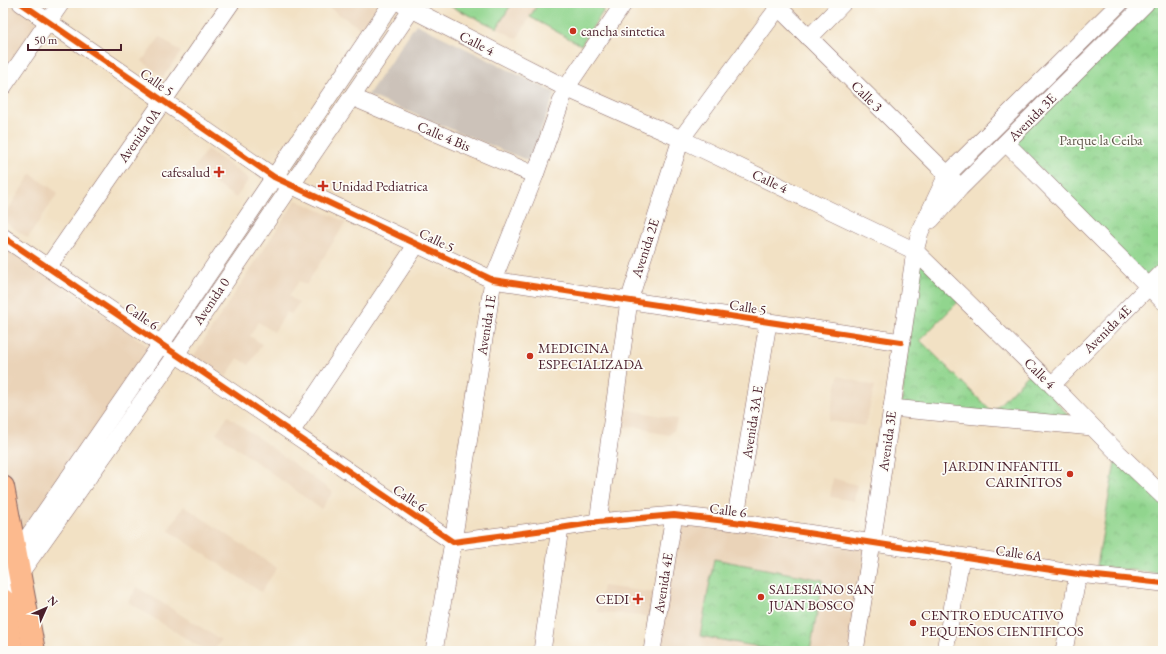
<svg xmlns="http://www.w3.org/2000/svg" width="1166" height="654" viewBox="0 0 1166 654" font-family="'EB Garamond',serif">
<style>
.built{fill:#ead3b8}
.industrial{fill:#ccc2b9}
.grass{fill:#91d58e;stroke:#6e7a5c}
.park{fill:url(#park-crowns);stroke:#6e7a5c}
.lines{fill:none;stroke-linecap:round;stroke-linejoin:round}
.minor-casing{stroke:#856361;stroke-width:18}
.major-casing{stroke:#856361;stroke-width:24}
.minor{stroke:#fff;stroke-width:17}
.major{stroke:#fcba8e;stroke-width:22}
.cycleway-casing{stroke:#fdfcf7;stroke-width:8}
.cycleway{stroke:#e8590c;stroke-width:6}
.poi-dot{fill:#c8321e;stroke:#fdfcf7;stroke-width:1.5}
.labels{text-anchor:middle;stroke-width:3.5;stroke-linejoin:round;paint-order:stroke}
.poi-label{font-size:14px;fill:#4a1f2b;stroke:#fdfcf7;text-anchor:start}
.street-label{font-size:14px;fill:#4a1f2b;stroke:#fdfcf7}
.park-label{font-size:14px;fill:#5f5649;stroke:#fdfcf7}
</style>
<defs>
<pattern id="park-crowns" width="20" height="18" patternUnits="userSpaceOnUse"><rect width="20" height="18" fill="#91d58e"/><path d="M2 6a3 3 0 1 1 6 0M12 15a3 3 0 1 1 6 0" fill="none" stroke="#7fb67b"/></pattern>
</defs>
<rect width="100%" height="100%" fill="#fdfcf7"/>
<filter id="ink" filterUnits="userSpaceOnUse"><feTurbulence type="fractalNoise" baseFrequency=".025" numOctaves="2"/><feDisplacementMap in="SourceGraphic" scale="8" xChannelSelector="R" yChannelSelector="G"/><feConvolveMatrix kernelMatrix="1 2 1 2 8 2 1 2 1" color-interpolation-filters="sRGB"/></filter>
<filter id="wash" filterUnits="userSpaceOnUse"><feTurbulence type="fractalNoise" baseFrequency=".012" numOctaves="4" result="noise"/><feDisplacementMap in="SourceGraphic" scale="16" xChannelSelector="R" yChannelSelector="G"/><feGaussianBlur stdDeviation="0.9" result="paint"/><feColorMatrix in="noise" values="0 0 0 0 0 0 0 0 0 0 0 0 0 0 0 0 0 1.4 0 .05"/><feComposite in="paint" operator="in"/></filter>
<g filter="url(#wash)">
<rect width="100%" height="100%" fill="#f2e1c4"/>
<!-- built -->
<g class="built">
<polygon points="3,3 11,3 41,25 3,81"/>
<polygon points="322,3 378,3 361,29"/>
<polygon points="512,3 538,3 517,39 497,28"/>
<polygon points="160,37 181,52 163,77 142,61"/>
<polygon points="207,149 249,179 236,198 193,169"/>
<polygon points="31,174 58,193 28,238 3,221 3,217"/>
<polygon points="296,200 346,222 306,285 299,281 289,296 299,303 291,314 287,312 274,332 258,322 250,336 262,344 249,365 238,358 226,377 193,357"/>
<polygon points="3,244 152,349 18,549 3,467"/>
<polygon points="838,376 875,386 865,426 829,421"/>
<polygon points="626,409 677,419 675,429 669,435 653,432 648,429 634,426 624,428"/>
<polygon points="228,416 333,492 321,509 216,433"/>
<polygon points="833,478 857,485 854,501 830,497"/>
<polygon points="184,506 277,568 261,592 168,530"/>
<polygon points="677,522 866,544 849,651 656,651"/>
<polygon points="603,586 657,593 654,617 597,612"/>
<polygon points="137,587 221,640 214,651 206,651 128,602"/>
</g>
<!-- industrial -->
<polygon class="industrial" points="416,24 555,93 529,161 368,95"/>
<!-- grass -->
<g class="grass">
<polygon points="443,3 512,3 497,28"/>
<polygon points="538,3 592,3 604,10 581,45 530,17"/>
</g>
<!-- park -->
<g class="park">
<polygon points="1150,3 1163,3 1163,260 1146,277 1012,140"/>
<polygon points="918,260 960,300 920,340 992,412 1031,372 1071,419 901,407"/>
<polygon points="1116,456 1163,501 1163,574 1097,566"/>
<polygon points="714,559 823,580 810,651 781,651 700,636"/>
</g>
</g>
<g filter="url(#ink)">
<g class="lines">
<defs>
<g id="minor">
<polyline points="21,3 274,177 493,280 901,342"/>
<polyline points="400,3 566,88 681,139 915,251 1052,385 1113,448 1163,496"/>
<polyline points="774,3 955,182"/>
<polyline points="809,38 843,3"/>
<polyline points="3,87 61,3"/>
<polyline points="352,97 535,175"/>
<polyline points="1006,143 1163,301"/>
<polyline points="931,220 960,188 1146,3"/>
<polyline points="3,237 453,542 560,528 598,522 674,515 735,522 1078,574 1163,583"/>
<polyline points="48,267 231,3"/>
<polyline points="1052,385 1163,272"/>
<polyline points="892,408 1092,427"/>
<polyline points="291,432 417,244"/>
<polyline points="598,522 629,301 681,139 778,8"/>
<polyline points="735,522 768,323"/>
<polyline points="3,573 161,344 392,3"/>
<polyline points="3,597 176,354 416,3"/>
<polyline points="434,651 453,542 493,280 535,175 566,88 624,3"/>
<polyline points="542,651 560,528"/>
<polyline points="652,651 674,515"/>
<polyline points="855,651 872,543 915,251 920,232 947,175 1120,3"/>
<polyline points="945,651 961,557"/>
<polyline points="1064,651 1078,574"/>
</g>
<g id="major">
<polyline points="3,487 34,651"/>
<polyline points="3,600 12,651"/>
</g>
</defs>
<!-- minor casing -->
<use href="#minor" class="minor-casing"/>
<!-- major casing -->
<use href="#major" class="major-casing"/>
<!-- minor -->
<use href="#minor" class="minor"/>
<!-- major -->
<use href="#major" class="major"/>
<defs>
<g id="cycleway">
<polyline points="21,3 274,177 493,280 901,342"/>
<polyline points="3,237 453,542 560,528 598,522 674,515 735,522 1078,574 1163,583"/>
</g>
</defs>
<!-- cycleway casing -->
<use href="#cycleway" class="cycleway-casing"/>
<!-- cycleway -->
<use href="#cycleway" class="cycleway"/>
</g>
</g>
<!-- markers -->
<g class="poi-dot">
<circle cx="573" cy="31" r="4"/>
<path d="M217 166h4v4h4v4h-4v4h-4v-4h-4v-4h4z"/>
<path d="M321 180h4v4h4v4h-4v4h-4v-4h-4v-4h4z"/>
<circle cx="530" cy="356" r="4"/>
<circle cx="1070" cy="474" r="4"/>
<circle cx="761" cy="597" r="4"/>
<path d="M636 593h4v4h4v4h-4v4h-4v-4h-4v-4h4z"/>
<circle cx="913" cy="623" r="4"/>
</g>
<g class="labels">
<!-- poi labels -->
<g class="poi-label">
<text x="581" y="36">cancha sintetica</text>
<text x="210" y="177" text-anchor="end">cafesalud</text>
<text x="332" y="191">Unidad Pediatrica</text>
<text x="538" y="353">MEDICINA<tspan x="538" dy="16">ESPECIALIZADA</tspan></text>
<text x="1062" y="471" text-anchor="end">JARDIN INFANTIL<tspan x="1062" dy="16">CARIÑITOS</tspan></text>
<text x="769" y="594">SALESIANO SAN<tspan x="769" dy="16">JUAN BOSCO</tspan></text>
<text x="629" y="604" text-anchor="end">CEDI</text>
<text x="921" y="620">CENTRO EDUCATIVO<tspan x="921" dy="16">PEQUEÑOS CIENTIFICOS</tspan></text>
</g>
<!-- street labels -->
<g class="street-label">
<text transform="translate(477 43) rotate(27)" y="5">Calle 4</text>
<text transform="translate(157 82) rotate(35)" y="5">Calle 5</text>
<text transform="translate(867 96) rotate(45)" y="5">Calle 3</text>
<text transform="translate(1032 117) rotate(-45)" y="5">Avenida 3E</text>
<text transform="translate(139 135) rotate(-55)" y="5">Avenida 0A</text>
<text transform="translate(444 136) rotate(23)" y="5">Calle 4 Bis</text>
<text transform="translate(770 181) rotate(25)" y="5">Calle 4</text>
<text transform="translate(437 240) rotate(26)" y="5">Calle 5</text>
<text transform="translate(645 248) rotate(-72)" y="5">Avenida 2E</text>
<text transform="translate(211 301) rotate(-56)" y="5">Avenida 0</text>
<text transform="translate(748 307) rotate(9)" y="5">Calle 5</text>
<text transform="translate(142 316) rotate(34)" y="5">Calle 6</text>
<text transform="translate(486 325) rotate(-81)" y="5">Avenida 1E</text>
<text transform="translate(1107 329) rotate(-45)" y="5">Avenida 4E</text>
<text transform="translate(1040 373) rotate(45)" y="5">Calle 4</text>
<text transform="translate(752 422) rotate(-81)" y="5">Avenida 3A E</text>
<text transform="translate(887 441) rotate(-82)" y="5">Avenida 3E</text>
<text transform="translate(410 498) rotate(34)" y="5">Calle 6</text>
<text transform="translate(728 510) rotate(7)" y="5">Calle 6</text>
<text transform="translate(1019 553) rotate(8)" y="5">Calle 6A</text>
<text transform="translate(663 583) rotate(-81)" y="5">Avenida 4E</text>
</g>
<!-- park labels -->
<g class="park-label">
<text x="1101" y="145">Parque la Ceiba</text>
</g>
</g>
<!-- margin -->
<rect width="1166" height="654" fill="none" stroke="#fdfcf7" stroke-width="16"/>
<!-- north arrow -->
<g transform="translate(46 608) rotate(45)" stroke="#fdfcf7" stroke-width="3" paint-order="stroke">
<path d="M0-3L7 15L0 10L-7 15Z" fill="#4a1f2b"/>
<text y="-6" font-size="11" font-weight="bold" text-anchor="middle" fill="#4a1f2b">N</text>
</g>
<!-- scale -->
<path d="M28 44v6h93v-6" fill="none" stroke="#4a1f2b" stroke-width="2"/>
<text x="34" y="44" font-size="12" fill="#4a1f2b" stroke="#fdfcf7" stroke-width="3" paint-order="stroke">50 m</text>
</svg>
